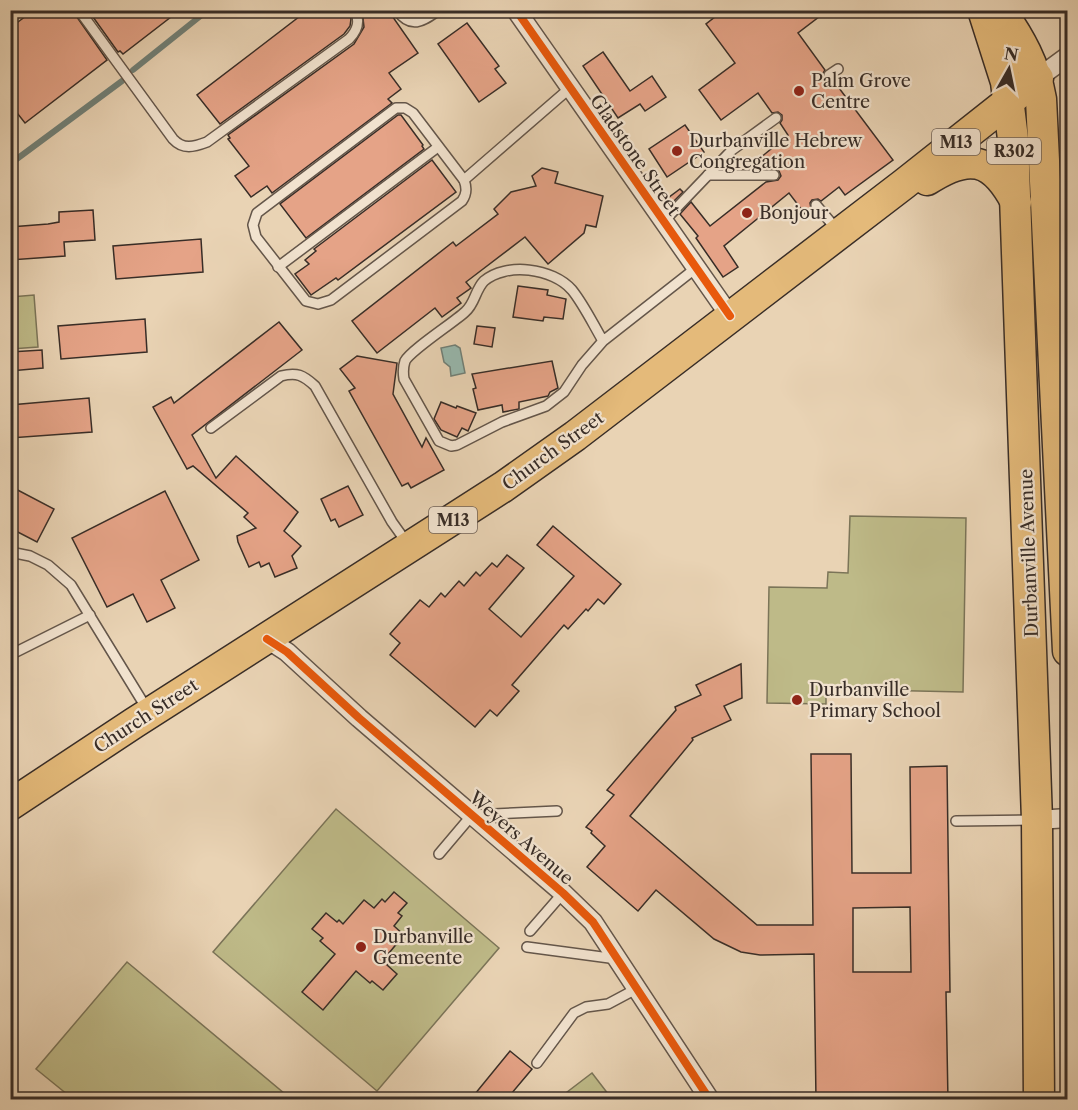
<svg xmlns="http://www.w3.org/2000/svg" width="1078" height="1110" viewBox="0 0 1078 1110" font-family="'Libre Caslon Text',serif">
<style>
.green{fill:#beba88;stroke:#7b7458;stroke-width:1.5}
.water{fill:#97b8ad;stroke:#718077;stroke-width:1.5}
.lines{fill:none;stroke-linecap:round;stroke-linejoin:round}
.stream{stroke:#718077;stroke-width:6}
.building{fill:#e5a387;stroke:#382d27;stroke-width:1.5;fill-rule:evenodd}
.lane-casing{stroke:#64564a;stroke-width:12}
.street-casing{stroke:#64564a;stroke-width:21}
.primary-casing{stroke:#382d27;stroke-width:33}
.lane{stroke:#f1e2ce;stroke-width:9}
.street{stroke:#f1e2ce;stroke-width:18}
.primary{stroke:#e4ba7a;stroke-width:30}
.cycleway-casing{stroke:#f1e2ce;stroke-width:11}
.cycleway{stroke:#e8590c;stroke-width:8}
.poi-dot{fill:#8f2418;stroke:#f1e2ce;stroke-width:2}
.labels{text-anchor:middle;stroke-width:4.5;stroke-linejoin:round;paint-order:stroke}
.shield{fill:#f1e2ce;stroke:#706359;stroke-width:1.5}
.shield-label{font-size:16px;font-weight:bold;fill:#382d27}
.poi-label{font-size:18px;fill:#382d27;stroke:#f1e2ce;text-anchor:start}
.street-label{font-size:18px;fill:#382d27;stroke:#f1e2ce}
</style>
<rect width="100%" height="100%" fill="#e9d3b4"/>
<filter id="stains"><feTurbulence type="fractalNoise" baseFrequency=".00333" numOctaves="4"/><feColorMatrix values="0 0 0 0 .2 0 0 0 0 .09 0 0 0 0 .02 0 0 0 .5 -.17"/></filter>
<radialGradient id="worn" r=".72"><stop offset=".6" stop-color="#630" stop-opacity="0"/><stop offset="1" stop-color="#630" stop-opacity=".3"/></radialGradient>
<!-- green -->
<g class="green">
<polygon points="34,295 38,347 11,349 11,297"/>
<polygon points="850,516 966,518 963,692 826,689 826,704 767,703 769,587 827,588 828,572 848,573"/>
<polygon points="336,809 499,948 377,1091 213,952"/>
<polygon points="127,962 291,1099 73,1099 36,1069"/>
<polygon points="592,1073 612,1099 558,1099"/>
</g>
<!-- water -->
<polygon class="water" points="455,345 460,348 465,373 451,376 450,367 444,362 441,348"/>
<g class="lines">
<!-- stream -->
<g class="stream">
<polyline points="133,70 208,10"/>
<polyline points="10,164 122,81"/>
</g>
</g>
<!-- building -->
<g class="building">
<polygon points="34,10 72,10 107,60 25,123 10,104 10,28"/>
<polygon points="88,10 180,10 123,54 120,51 118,52"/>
<polygon points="308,10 348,10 351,19 350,26 344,34 220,124 197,95"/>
<polygon points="362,10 388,10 418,53 389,73 401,89 388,99 392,103 272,193 267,186 251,197 235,176 249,166 228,139 230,138 228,135 354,44 364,27"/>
<polygon points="724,10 828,10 798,33 825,70 822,75 824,79 829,82 833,80 893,160 845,195 839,187 821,201 818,199 812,200 810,203 811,209 805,214 789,193 724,246 738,267 723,277 696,238 698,236 680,214 691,202 710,226 766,182 778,180 781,176 779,171 775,168 768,168 760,158 788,135 780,123 782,120 782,115 778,112 772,113 758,93 721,120 699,90 735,63 706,24"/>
<polygon points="467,23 499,66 495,69 506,83 479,102 438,44"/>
<polygon points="603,52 630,91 652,76 666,97 645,111 640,104 618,118 583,66"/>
<polygon points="398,115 401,115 423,145 422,146 424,149 306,238 280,204"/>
<polygon points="685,125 704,152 667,177 649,149"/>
<polygon points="432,160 456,192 338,280 336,278 311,295 295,274 309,264 305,260 316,251 314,249"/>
<polygon points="542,168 558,172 555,183 603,196 596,227 586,225 584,233 548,264 525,237 466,282 471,288 457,298 461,303 442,317 435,308 377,353 352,321 453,242 456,246 498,214 494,209 511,192 536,186 532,176"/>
<polygon points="680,189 683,192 672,203 668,198"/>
<polygon points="93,210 95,240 64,242 65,256 10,260 10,227 48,224 59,222 59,212"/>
<polygon points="201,239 203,272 116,279 113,246"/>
<polygon points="518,286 548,290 547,295 566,299 563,319 544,317 543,321 513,317"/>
<polygon points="145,319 147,352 61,359 58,326"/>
<polygon points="279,322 302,350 192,435 216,478 236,456 298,512 284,531 301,546 292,556 297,568 275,577 269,563 261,567 259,562 249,567 238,542 237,536 256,528 244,517 248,513 193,466 187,469 153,407 171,397 174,403"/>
<polygon points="477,326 495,328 492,347 474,344"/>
<polygon points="42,350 43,368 10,371 10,352"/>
<polygon points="357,356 397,363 393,394 422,447 426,438 444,470 411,488 408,483 402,486 349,391 355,388 340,369"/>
<polygon points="552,361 558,388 550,392 548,396 519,402 519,409 503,412 502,405 478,410 473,389 476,388 472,374"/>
<polygon points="89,398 92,432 10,438 10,405"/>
<polygon points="441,402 456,408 457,406 476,413 468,431 462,428 457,437 441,430 434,419"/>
<polygon points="10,486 54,509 37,542 10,528"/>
<polygon points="348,486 363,515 339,527 335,519 331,521 321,499"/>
<polygon points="165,491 199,560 161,580 175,608 147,622 133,594 107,607 72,538"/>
<polygon points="553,526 621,584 604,604 598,599 588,611 586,609 568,629 564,625 512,685 519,691 497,716 490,710 475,727 390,655 400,643 390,634 420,600 429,607 441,593 445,597 459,581 464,586 476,572 480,576 492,563 497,567 507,555 524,568 489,609 521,637 574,576 537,545"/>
<path d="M741 664 742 698 724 706 731 720 692 738 693 740 630 816 757 925H813L811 754H851L852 873H911L910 767 947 766 950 992H946L948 1100H816L814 954 760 955 741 952 714 939 656 890 638 911 587 867 605 846 591 833 592 831 586 827 614 795 607 790 676 710 675 707 701 695 696 685ZM910 907 911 972H853V908Z"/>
<polygon points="394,892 407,903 398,913 402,916 394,926 404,935 384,959 389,963 387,965 397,974 383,990 372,981 370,983 356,971 323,1010 302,992 335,954 320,941 323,938 312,929 326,913 337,922 339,920 343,924 364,900 374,908 382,899 385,902"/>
<polygon points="510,1051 532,1069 506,1100 470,1100"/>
</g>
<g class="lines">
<defs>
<g id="lane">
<path d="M79 10 173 139C183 150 194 147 207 142L349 39C358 30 360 21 355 10"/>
<path d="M397 10C411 30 423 21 439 10"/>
<polyline points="829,75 838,69"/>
<path d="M396 108H405L413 113 464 180C467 188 467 194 462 201L331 300 318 304 306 301 256 237 253 225 257 213Z"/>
<polyline points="708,175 774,175"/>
<polyline points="464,180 570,88"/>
<polyline points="816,205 838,231"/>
<polyline points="663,222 732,150 776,118"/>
<polyline points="278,267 438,147"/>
<path d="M603 341C593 324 584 305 572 290 553 268 506 262 484 281 475 290 475 304 465 312 453 323 411 350 405 361 403 367 403 373 404 379L439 441 451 446 457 445 502 422 546 406 564 392 582 365 603 341 696 268"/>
<path d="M211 428 281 376C297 372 303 375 315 386L392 522 407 543"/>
<polyline points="10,552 30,556 48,565 71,585 147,709"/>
<polyline points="10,655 90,615"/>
<polyline points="956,821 1034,820"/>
<polyline points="439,854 472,815 557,811"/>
<polyline points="530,931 563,893"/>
<polyline points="527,947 617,959"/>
<polyline points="537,1063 574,1013 586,1007 608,1004 638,988"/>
</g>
<g id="street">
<polyline points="516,10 730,316"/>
<polyline points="1038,78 1068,56"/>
<polyline points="267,639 287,652 359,718 563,893 593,922 710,1100"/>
<polyline points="1037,820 1068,818"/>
</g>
<g id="primary">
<polyline points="983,10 1006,82 1013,139 1037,820 1039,1100"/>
<path d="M1000 10C1020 38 1035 65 1041 99L1068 651"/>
<path d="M927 180C969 153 992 157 1016 202"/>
<polyline points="10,805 134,723 503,487 575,436 904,184 1038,78"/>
</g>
</defs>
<!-- lane casing -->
<use href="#lane" class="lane-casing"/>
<!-- street casing -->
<use href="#street" class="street-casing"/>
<!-- primary casing -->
<use href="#primary" class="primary-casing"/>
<!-- lane -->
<use href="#lane" class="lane"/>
<!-- street -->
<use href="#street" class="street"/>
<!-- primary -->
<use href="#primary" class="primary"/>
<defs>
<g id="cycleway">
<polyline points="516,10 730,316"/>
<polyline points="267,639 287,652 359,718 563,893 593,922 710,1100"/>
</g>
</defs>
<!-- cycleway casing -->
<use href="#cycleway" class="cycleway-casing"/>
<!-- cycleway -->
<use href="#cycleway" class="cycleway"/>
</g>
<!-- markers -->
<g class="poi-dot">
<circle cx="799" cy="91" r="6"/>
<circle cx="677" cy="151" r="6"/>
<circle cx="747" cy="213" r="6"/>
<circle cx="797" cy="700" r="6"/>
<circle cx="361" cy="947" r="6"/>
</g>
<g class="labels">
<!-- shield labels -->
<g class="shield">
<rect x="932" y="129" width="48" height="26" rx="4.5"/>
<rect x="987" y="138" width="54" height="26" rx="4.5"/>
<rect x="429" y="507" width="48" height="26" rx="4.5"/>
</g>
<g class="shield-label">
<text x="956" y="148">M13</text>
<text x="1014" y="157">R302</text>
<text x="453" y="526">M13</text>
</g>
<!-- poi labels -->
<g class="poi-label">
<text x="811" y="87">Palm Grove<tspan x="811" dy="21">Centre</tspan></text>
<text x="689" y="147">Durbanville Hebrew<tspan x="689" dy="21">Congregation</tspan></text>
<text x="759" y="219">Bonjour</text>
<text x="809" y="696">Durbanville<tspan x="809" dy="21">Primary School</tspan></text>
<text x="373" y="943">Durbanville<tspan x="373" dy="21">Gemeente</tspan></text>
</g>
<!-- street labels -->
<g class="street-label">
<text transform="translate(635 155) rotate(55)" y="6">Gladstone Street</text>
<text transform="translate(553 451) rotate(-36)" y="6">Church Street</text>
<text transform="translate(1029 553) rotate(-92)" y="6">Durbanville Avenue</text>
<text transform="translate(146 716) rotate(-33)" y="6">Church Street</text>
<text transform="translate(521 838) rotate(41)" y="6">Weyers Avenue</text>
</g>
</g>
<!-- margin -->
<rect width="1078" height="1110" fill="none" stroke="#e9d3b4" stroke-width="36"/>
<rect x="12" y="12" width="1054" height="1086" fill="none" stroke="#382d27" stroke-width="3"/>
<rect x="18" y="18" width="1042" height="1074" fill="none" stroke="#382d27" stroke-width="1.5"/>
<!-- north arrow -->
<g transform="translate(1009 69) rotate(9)" stroke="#f1e2ce" stroke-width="4.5" paint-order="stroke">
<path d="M0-4.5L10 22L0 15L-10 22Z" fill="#382d27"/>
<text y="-9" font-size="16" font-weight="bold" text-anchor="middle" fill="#382d27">N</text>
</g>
<rect width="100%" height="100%" filter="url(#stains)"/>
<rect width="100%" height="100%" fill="url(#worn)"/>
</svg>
